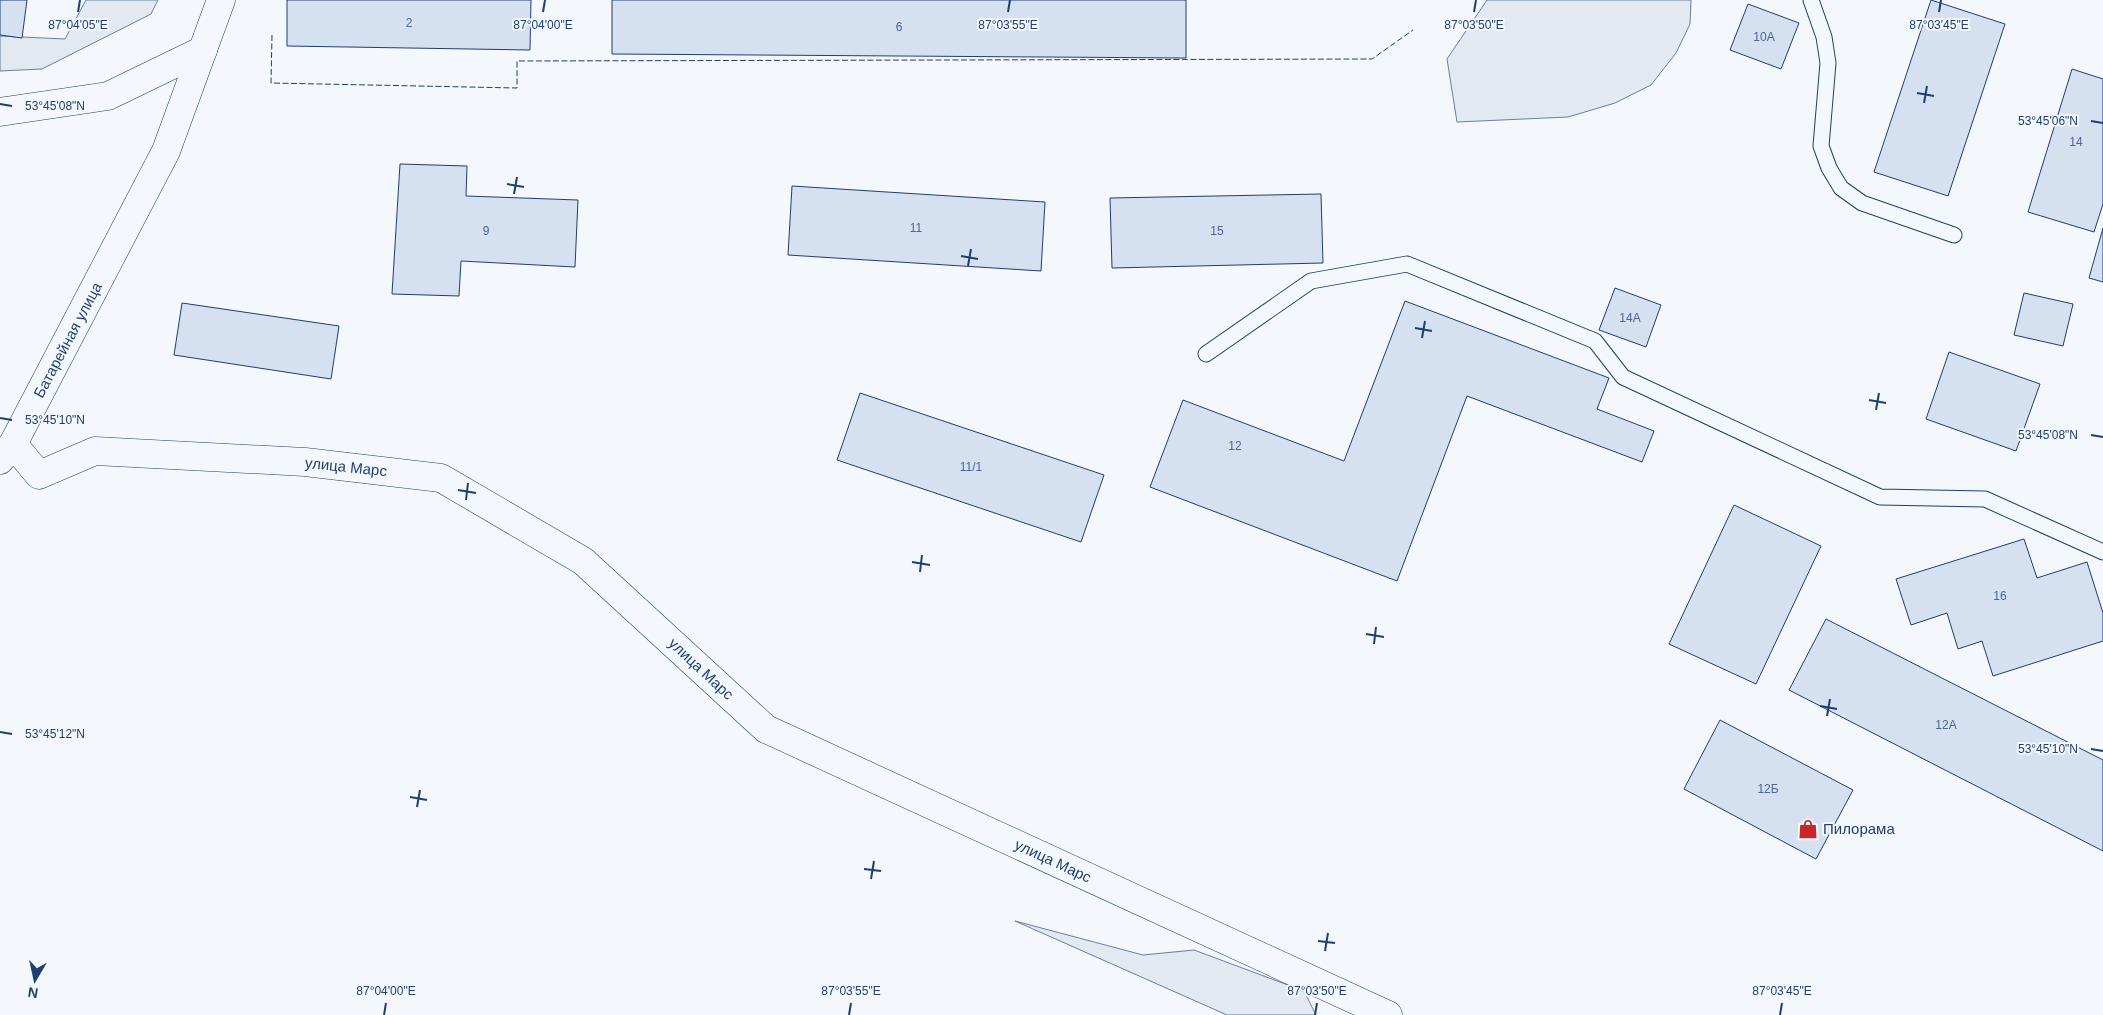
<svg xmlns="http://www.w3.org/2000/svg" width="2103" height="1015" viewBox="0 0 2103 1015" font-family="Helvetica,sans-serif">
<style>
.green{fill:#e3e9f0;stroke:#687fa3}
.building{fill:#d5e0f0;stroke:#1d3f73}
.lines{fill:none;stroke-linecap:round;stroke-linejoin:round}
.service-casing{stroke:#1d3f73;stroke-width:17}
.minor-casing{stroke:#1d3f73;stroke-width:29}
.service{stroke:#f4f7fb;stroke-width:15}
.minor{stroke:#f4f7fb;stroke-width:28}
.fence{stroke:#1d3f73;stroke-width:1;stroke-dasharray:6 2.5;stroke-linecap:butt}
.ticks{fill:none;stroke:#1d3f73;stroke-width:2}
.labels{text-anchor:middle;stroke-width:4;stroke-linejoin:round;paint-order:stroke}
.number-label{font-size:12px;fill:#4b6792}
.street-label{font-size:15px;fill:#1d3f73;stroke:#f4f7fb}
.poi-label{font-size:15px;fill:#1d3f73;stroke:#f4f7fb;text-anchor:start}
.ticks-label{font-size:12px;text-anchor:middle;fill:#1d3f73;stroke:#f4f7fb;stroke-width:4;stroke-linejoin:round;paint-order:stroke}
</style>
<rect width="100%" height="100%" fill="#f4f7fb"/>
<!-- green -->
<g class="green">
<polygon points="86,0 158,0 151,14 42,69 0,71 0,36 65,39"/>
<polygon points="1487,0 1691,0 1690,24 1676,53 1651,85 1615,103 1568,117 1457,122 1447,59"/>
<polygon points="1015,921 1143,955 1194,950 1304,991 1316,1015 1227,1015"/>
</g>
<!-- building -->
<g class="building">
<polygon points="0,0 27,0 22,38 0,35"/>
<polygon points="287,0 531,0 530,50 287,46"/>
<polygon points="612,0 1186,0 1186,58 612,54"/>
<polygon points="1931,0 2005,24 1948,196 1874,172"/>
<polygon points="1748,4 1799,23 1781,69 1730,50"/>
<polygon points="2072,69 2103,79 2103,204 2094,232 2028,212"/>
<polygon points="400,164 467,166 466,196 578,200 575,267 461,261 459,296 392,294"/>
<polygon points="792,186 1045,202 1041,271 788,255"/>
<polygon points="1321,194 1323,263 1112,268 1110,198"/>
<polygon points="2103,228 2103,282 2089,278"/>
<polygon points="1615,288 1661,305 1646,347 1599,330"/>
<polygon points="2024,293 2073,304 2063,346 2014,335"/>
<polygon points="1405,301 1609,378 1597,409 1654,431 1642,462 1467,396 1397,581 1150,487 1183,400 1344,461"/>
<polygon points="182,303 339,326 331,379 174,355"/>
<polygon points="1949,352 2040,384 2016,451 1926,419"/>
<polygon points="860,393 1104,475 1081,542 837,460"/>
<polygon points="1734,505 1821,546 1756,684 1669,644"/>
<polygon points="2024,539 2037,578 2087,562 2103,613 2103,641 1993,676 1982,641 1958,649 1947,613 1911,625 1896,579"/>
<polygon points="1826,619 2103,760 2103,851 1789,690"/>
<polygon points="1720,720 1853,790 1816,859 1684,789"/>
</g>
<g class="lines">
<defs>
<g id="service">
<polyline points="1811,0 1824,37 1828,63 1821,146 1829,168 1841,188 1862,203 1954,235"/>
<polyline points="1206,354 1311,281 1407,264 1595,341 1623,377 1880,497 1985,499 2103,552"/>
</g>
<g id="minor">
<polyline points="0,112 108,96 203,50"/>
<polyline points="13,444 39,475 95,451 305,462 441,478 583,561 766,729 1388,1015"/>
<polyline points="0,460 13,444 166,151 221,0"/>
</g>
</defs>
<!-- service casing -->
<use href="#service" class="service-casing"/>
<!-- minor casing -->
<use href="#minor" class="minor-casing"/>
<!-- service -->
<use href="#service" class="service"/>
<!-- minor -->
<use href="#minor" class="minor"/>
<!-- fence -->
<polyline class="fence" points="272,35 271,83 517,88 517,61 1372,59 1413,30"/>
</g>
<!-- ticks -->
<path class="ticks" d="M78 12 80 0M543 12 545 0M1008 12 1010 0M1474 12 1476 0M1939 12 1941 0M1917 93 1934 96M1924 103 1927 86M0 104 12 106M2091 121 2103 123M507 184 524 187M514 194 517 177M961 256 978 259M968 266 971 249M1415 328 1432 331M1422 338 1425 321M1869 400 1886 403M1876 410 1879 393M0 418 12 420M2091 435 2103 437M458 490 476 493M466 500 468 483M912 562 930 565M920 572 922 555M1366 634 1384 637M1374 644 1376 627M1820 706 1837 709M1827 716 1830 699M0 732 12 734M2091 749 2103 751M410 797 427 800M417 807 420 790M864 869 881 871M871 879 874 861M1318 941 1335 943M1325 951 1328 933M384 1015 386 1003M849 1015 851 1003M1315 1015 1317 1003M1780 1015 1782 1003"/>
<!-- icons -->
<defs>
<symbol id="shop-bare" viewBox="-9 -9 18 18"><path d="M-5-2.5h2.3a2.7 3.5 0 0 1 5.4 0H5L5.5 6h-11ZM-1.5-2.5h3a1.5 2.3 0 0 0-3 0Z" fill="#c62828" stroke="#f4f7fb" stroke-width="2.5" paint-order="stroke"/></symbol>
</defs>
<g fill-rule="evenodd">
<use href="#shop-bare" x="1794" y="815" width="28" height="28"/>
</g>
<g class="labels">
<!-- number labels -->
<g class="number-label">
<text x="409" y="27">2</text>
<text x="899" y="31">6</text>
<text x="1764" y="41">10А</text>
<text x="2076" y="146">14</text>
<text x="916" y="232">11</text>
<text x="486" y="235">9</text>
<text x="1217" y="235">15</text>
<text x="1630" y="322">14А</text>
<text x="1235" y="450">12</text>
<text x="971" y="471">11/1</text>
<text x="2000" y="600">16</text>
<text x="1946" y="729">12А</text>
<text x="1768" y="793">12Б</text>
</g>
<!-- street labels -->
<g class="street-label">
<text transform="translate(68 340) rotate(-62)" y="5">Батарейная улица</text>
<text transform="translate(346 467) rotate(6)" y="5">улица Марс</text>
<text transform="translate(701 669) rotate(43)" y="5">улица Марс</text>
<text transform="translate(1053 861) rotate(25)" y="5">улица Марс</text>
</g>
<!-- poi labels -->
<g class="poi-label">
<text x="1823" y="834">Пилорама</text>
</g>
</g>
<g class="ticks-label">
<text x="78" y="29">87°04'05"E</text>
<text x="543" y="29">87°04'00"E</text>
<text x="1008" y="29">87°03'55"E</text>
<text x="1474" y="29">87°03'50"E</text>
<text x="1939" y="29">87°03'45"E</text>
<text x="55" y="110">53°45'08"N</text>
<text x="2048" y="125">53°45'06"N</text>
<text x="55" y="424">53°45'10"N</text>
<text x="2048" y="439">53°45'08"N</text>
<text x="55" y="738">53°45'12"N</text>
<text x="2048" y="753">53°45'10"N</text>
<text x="386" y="995">87°04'00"E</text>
<text x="851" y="995">87°03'55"E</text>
<text x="1317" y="995">87°03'50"E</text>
<text x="1782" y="995">87°03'45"E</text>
</g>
<!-- north arrow -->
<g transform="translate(35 980) rotate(189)" stroke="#f4f7fb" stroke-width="4" paint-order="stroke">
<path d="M0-4L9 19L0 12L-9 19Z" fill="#1d3f73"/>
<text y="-8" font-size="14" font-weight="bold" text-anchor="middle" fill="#1d3f73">N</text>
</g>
</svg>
